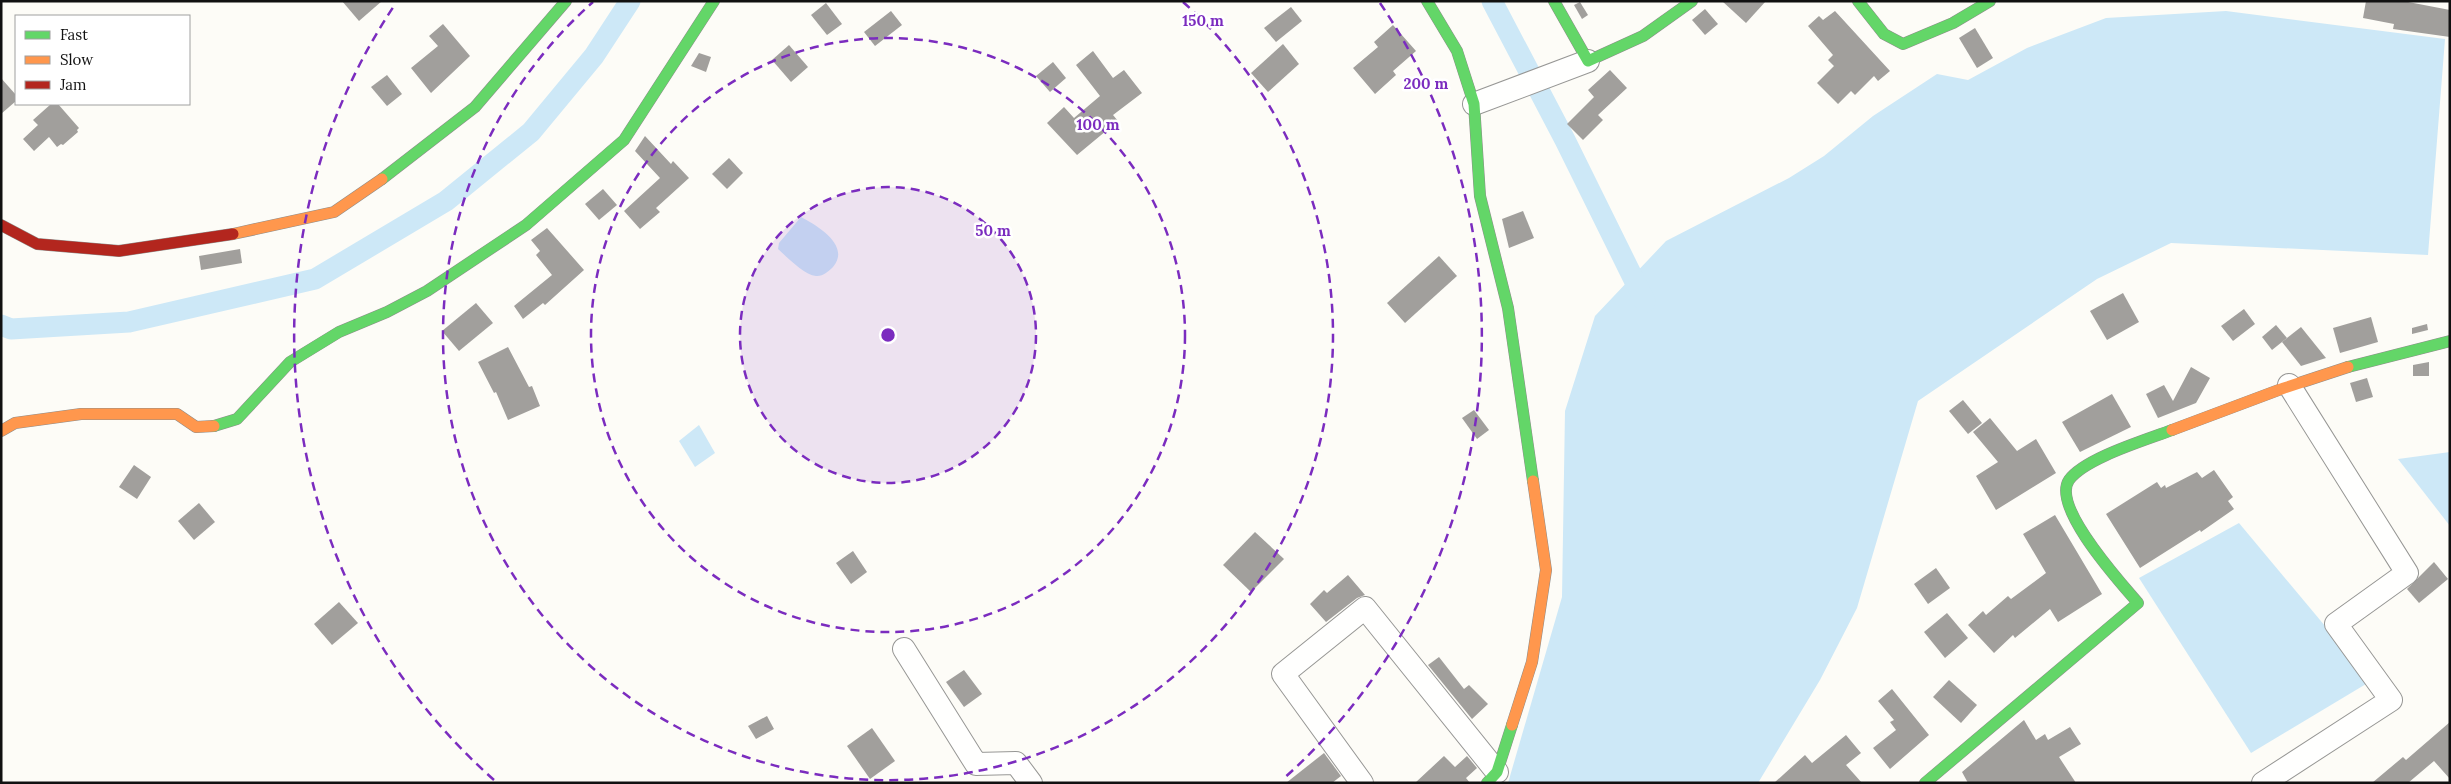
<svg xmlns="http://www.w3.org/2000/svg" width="2451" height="784" viewBox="0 0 2451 784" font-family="Lora,serif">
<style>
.water{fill:#cde8f7}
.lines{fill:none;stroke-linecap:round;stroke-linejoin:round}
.canal{stroke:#cde8f7;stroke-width:21}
.building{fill:#a19f9c}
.street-casing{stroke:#979795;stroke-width:24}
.fast-casing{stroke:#8e8d8b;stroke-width:12}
.slow-casing{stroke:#8e8d8b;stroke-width:12}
.jam-casing{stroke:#8e8d8b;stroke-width:12}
.street{stroke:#fffffe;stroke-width:22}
.fast{stroke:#63d668;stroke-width:11}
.slow{stroke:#ff974d;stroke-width:11}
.jam{stroke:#b3261e;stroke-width:11}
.ring{fill:none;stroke:#7b2cbf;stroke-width:2.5;stroke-dasharray:9 6}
.centre{fill:#7b2cbf;stroke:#fff;stroke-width:2.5}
.ring-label{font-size:15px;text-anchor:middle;font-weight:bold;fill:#7b2cbf;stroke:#fff;stroke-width:5;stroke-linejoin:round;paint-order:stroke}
</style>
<rect width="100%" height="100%" fill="#fdfcf7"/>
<!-- water -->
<g class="water">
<polygon points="2226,11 2445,39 2428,255 2171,243 2097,279 1918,401 1857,608 1820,680 1758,783 1508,783 1562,597 1565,411 1595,316 1666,241 1789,178 1824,156 1873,116 1937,74 1968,80 2027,48 2106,18"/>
<path d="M801 217C818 226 851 246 833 267 829 271 822 277 816 276 804 275 787 257 778 249L779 243Z"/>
<polygon points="699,425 715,453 695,467 679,441"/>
<polygon points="2450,452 2450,526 2398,459"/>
<polygon points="2239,523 2371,681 2251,753 2139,578"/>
</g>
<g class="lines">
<!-- canal -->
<g class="canal">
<polyline points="1492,1 1565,140 1645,302"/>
<polyline points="1,325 11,329 129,322 315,279 446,201 531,132 594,56 630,1"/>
</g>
</g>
<!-- building -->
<g class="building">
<polygon points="342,1 382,1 359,21"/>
<polygon points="1722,1 1766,1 1746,23"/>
<polygon points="2366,1 2403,1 2450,10 2450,37 2393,29 2394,24 2363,18"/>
<polygon points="1580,2 1588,15 1582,19 1574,5"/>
<polygon points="826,3 842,24 827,35 811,15"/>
<polygon points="1291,7 1302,21 1276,42 1264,28"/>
<polygon points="1705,9 1718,24 1705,35 1692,20"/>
<polygon points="891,11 902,25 875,46 864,32"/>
<polygon points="1835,11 1890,71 1878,81 1874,76 1855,95 1851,91 1838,104 1817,83 1834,66 1828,60 1833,55 1808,26 1819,16 1823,20"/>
<polygon points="443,24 470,56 431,93 411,68 438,46 429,36"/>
<polygon points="1393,25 1416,51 1393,71 1396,75 1375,94 1353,68 1378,47 1374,42"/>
<polygon points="1975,28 1993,58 1977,68 1959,38"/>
<polygon points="1283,44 1299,64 1268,92 1251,73"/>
<polygon points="789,45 808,67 791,82 772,60"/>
<polygon points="1093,51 1113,78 1124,70 1142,93 1113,115 1118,121 1077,155 1047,123 1064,107 1074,118 1100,96 1076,65"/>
<polygon points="699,53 711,57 706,72 691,66"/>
<polygon points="1053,62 1066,78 1050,92 1036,76"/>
<polygon points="1610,70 1627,88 1598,115 1603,120 1583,140 1567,124 1594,97 1588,90"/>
<polygon points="387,75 402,94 387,106 371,87"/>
<polygon points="1,78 16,95 16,101 1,114"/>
<polygon points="51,104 58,104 79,128 77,130 78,132 63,145 61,144 57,147 49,137 34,151 23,139 38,125 33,120"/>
<polygon points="645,136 671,164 673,161 689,178 656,208 660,212 640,229 624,211 660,178 635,151"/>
<polygon points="729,158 743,173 727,189 712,174"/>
<polygon points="603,189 617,205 599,220 585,204"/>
<polygon points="1523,211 1534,238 1509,248 1502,219"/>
<polygon points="547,228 584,270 545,305 543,303 523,319 514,306 552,275 536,255 540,251 531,240"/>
<polygon points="240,249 242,263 201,270 199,256"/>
<polygon points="1439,256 1457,276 1405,323 1387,303"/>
<polygon points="2123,293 2139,322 2107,340 2090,311"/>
<polygon points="476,303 493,323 459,351 442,331"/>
<polygon points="2244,309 2255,324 2233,341 2221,326"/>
<polygon points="2371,317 2378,342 2340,353 2333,328"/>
<polygon points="2427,324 2428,330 2412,334 2412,328"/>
<polygon points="2276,325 2287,338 2272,350 2262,337"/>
<polygon points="2301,327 2326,358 2301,366 2282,342"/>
<polygon points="508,347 529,387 532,386 540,406 508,420 496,392 494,393 478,362"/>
<polygon points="2429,362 2429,376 2413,376 2413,365"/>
<polygon points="2191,367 2210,378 2196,403 2158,418 2146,394 2164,385 2173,401"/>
<polygon points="2367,378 2373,397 2356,402 2350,383"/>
<polygon points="2112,394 2131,427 2080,452 2062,422"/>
<polygon points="1963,400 1982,423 1968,434 1949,411"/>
<polygon points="1474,410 1489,430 1477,439 1462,418"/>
<polygon points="1990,418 2017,451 2036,439 2056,473 1996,510 1976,476 1998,462 1973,432"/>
<polygon points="134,465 151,477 137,499 119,487"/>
<polygon points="2214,470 2233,497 2228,501 2234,509 2201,532 2200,530 2140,568 2106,514 2157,482 2161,488 2165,485 2166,488 2197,472 2202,478"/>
<polygon points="199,503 215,522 194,540 178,521"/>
<polygon points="2055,515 2102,594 2058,622 2050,609 2015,638 2013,635 1994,653 1968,625 1983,611 1986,615 2008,596 2011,599 2046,573 2023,534"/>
<polygon points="1255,532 1284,559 1251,592 1223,565"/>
<polygon points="853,551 867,572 851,584 836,563"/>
<polygon points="2434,562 2448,579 2419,603 2407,589"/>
<polygon points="1936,568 1950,588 1928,604 1914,584"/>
<polygon points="1348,575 1365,595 1357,598 1326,622 1310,604 1324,590 1327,593"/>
<polygon points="339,602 358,623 332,645 314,624"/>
<polygon points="1947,613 1968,638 1945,658 1924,632"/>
<polygon points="1439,657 1464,689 1469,685 1488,704 1472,719 1428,665"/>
<polygon points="964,670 982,694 964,707 946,682"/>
<polygon points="1949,680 1977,705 1961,723 1933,697"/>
<polygon points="1892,689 1929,735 1890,769 1873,748 1896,730 1890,722 1894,720 1878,701"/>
<polygon points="767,716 774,729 756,739 748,726"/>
<polygon points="2024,720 2036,740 2045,734 2048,740 2070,727 2081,744 2059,757 2076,783 1968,783 1962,772"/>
<polygon points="2450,722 2450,779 2434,761 2408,783 2372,783 2403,757 2406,760"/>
<polygon points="872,728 895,761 870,779 847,746"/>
<polygon points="1846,735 1861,753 1846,765 1862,783 1774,783 1805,755 1812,763"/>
<polygon points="1324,753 1341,776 1332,783 1286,783"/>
<polygon points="1444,756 1455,767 1467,756 1477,768 1466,778 1470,783 1415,783"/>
</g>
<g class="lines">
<defs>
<g id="street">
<polyline points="1474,104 1588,61"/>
<polyline points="904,649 976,764 1016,763 1031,783"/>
<polyline points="1362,783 1283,674 1365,608 1497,772"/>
<polyline points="2263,783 2391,700 2336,624 2407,573 2289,385"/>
</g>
<g id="fast">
<polyline points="1427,1 1457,51 1474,104 1480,196 1508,308 1533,481"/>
<polyline points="1554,1 1588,61 1643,36 1692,1"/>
<polyline points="1858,1 1884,34 1903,44 1953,23 1990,1"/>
<polyline points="382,179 475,107 566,1"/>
<polyline points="2348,367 2450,341"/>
<polyline points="214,426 237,419 290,362 339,332 387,312 427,291 526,225 624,140 714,1"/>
<polyline points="1487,783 1497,772 1512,725"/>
<path d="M1925 783 2138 603C2121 583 2051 507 2069 480 2085 458 2146 440 2172 430"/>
</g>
<g id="slow">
<polyline points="233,234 334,212 382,179"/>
<polyline points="2172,430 2284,388 2348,367"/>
<polyline points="1,431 15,423 81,414 177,414 196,427 214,426"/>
<polyline points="1512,725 1532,662 1546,570 1533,481"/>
</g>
<polyline id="jam" points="1,225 37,244 119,251 233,234"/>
</defs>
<!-- street casing -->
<use href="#street" class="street-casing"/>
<!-- fast casing -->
<use href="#fast" class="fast-casing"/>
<!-- slow casing -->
<use href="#slow" class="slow-casing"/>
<!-- jam casing -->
<use href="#jam" class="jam-casing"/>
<!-- street -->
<use href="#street" class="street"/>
<!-- fast -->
<use href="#fast" class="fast"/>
<!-- slow -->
<use href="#slow" class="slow"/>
<!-- jam -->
<use href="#jam" class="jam"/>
</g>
<!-- distance rings -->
<circle cx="888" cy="335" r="148" fill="#7b2cbf" fill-opacity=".12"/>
<g class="ring">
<circle cx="888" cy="335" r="148"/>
<circle cx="888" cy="335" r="297"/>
<path d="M1183 2A445 445 0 1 1 593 2"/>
<path d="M494 780A594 594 0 0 1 396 3M1380 3A594 594 0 0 1 1282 780"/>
</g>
<circle cx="888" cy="335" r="8" class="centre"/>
<g class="ring-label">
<text x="1203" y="26">150 m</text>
<text x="1426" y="89">200 m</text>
<text x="1098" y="130">100 m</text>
<text x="993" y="236">50 m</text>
</g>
<!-- border -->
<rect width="2451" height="784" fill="none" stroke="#111111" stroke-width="5"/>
<!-- legend -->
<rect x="15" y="15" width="175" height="90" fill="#ffffff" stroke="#a0a0a0"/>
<rect x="25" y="31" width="25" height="8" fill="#63d668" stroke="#a0a0a0"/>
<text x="60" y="40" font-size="15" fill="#111111">Fast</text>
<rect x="25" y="56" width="25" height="8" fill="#ff974d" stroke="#a0a0a0"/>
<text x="60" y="65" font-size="15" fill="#111111">Slow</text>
<rect x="25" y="81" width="25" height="8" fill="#b3261e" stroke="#a0a0a0"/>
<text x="60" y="90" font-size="15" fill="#111111">Jam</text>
</svg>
